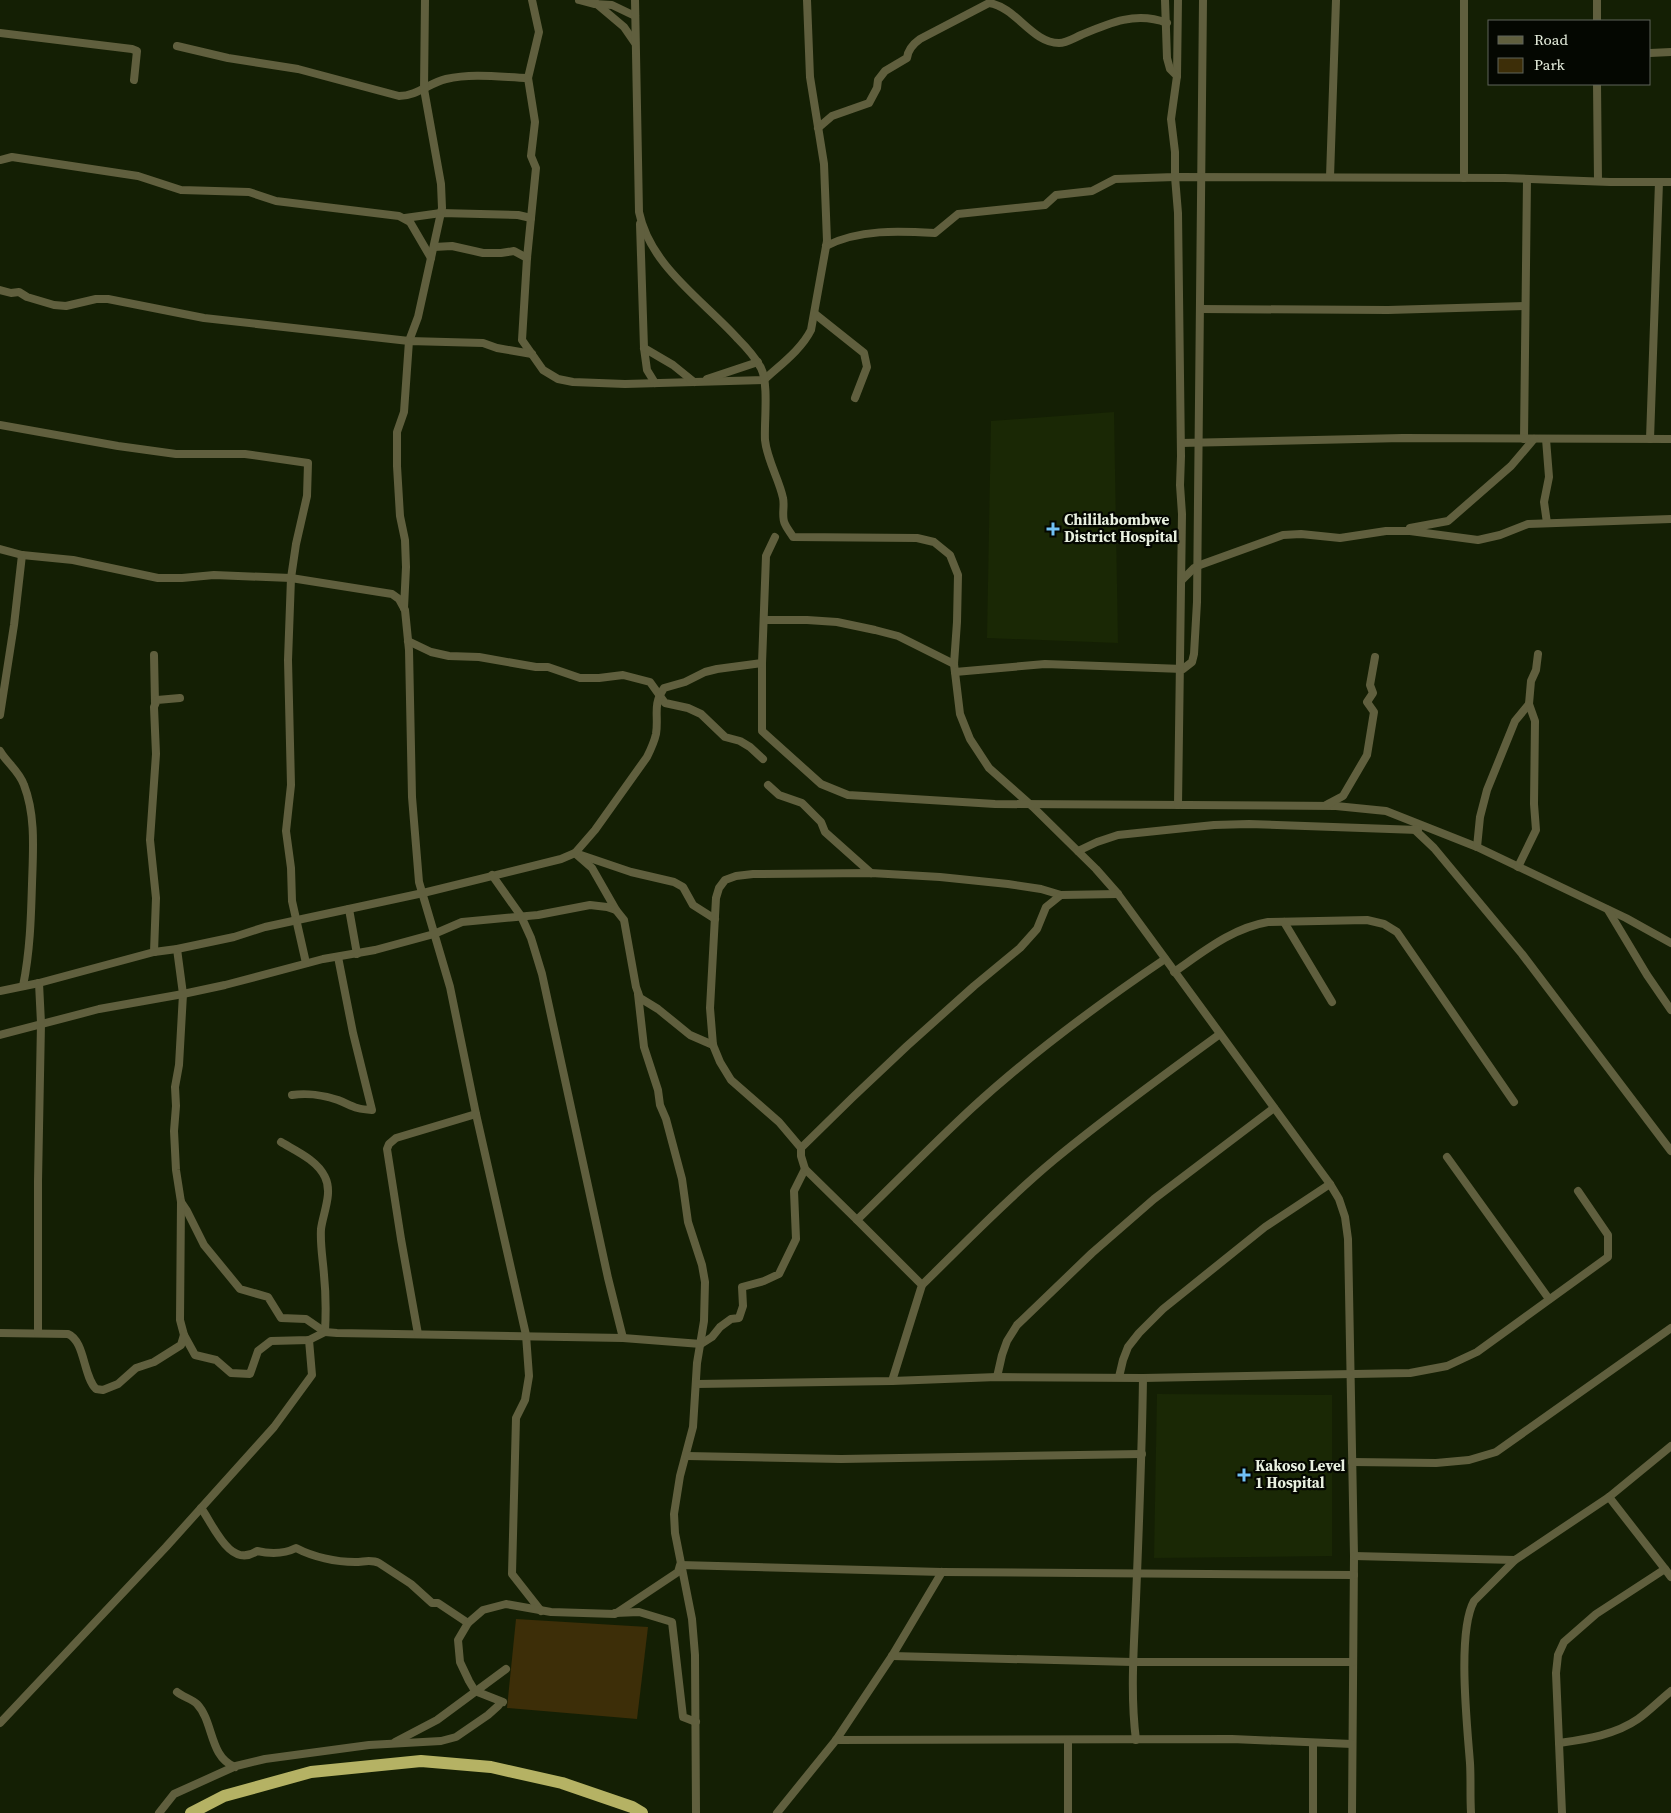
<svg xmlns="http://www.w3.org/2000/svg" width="1671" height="1813" viewBox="0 0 1671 1813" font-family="'Source Serif 4',serif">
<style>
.built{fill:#1a2805}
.green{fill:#3d2e08}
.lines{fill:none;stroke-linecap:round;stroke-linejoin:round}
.minor{stroke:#605f3e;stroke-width:8}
.trunk{stroke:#b5b264;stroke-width:12}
.poi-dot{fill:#71c1f5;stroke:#040701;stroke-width:2}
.labels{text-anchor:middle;stroke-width:4.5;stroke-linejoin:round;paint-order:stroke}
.poi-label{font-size:15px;font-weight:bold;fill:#e8f0df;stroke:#040701;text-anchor:start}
</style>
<rect width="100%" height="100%" fill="#141f04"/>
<!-- built -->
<g class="built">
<polygon points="1114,412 1118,643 987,638 991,421"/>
<polygon points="1157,1394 1332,1395 1332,1556 1154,1558"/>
</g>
<!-- green -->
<polygon class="green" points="516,1619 648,1627 637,1719 507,1708"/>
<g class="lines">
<!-- minor -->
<g class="minor">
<path d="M532 0 539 32 528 78 535 122 531 156 536 168 527 258 522 340 543 370 558 379 573 382 625 384 764 380C780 365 801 350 811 330L827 241 824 164 810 77 807 0"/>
<polyline points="579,0 594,4 612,5 635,16"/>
<polyline points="592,0 624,27 635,43"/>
<path d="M635 0 639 212C650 266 703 300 738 339 747 348 755 357 761 368 769 384 764 422 765 440 767 460 779 479 783 498 785 506 781 517 785 524 787 529 791 533 793 537L917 538 934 542 950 555 958 575 957 622 954 664 960 714 970 739 989 768 1033 807 1096 869 1118 894 1330 1184 1339 1199 1345 1217 1348 1239 1354 1556 1352 1813"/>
<polyline points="1597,0 1597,21"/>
<polyline points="0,33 132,49 137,51 134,80"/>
<path d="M177 46 228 58 298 69 399 96C417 96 429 83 446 79 473 73 500 77 528 78"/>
<polyline points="1650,53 1671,52"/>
<polyline points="1177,76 1178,0"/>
<polyline points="1597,84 1598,181"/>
<path d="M818 128 832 116 869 103 877 88 878 80 885 71 907 58C908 49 913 44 920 39L989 3C1016 7 1032 43 1059 43 1066 43 1074 38 1081 35 1109 23 1136 11 1167 23"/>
<polyline points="0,160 12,157 138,176 181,190 249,192 276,201 399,216 410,222 431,258"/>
<polyline points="1330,177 1336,0"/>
<polyline points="1464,178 1464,0"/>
<polyline points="405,218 441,213 518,215 531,218"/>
<polyline points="640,224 644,348 647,370 655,383"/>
<path d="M826 246C859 229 899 231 935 233L958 214 1045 205 1056 195 1092 191 1115 179 1175 177V152L1171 119 1177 76 1170 69 1167 58 1165 0"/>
<polyline points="434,247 452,246 483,253 501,253 514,251 527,258"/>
<polyline points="0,290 11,293 19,292 27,297 54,305 66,306 96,299 108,299 204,318 409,341 418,317 442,208 441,184 424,89 425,0"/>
<polyline points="1200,309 1388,310 1525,306"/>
<polyline points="815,314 864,353 867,367 855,398"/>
<polyline points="644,348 673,365 694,382"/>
<polyline points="707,379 758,362"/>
<polyline points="0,425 118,446 176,454 245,454 308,463 307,496 296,544 291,578 288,660 291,785 286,831 291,868 292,901 306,963"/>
<polyline points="1524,439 1527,179"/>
<polyline points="1546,439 1549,477 1544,502 1547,523"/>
<polyline points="1650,439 1659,182"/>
<polyline points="1181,443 1403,438 1671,439"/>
<polyline points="1410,528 1448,521 1511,466 1534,439"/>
<polyline points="0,549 22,555 73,560 158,578 182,578 214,575 291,578 392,594 399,599 405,610 409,650 412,797 419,882 450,987 476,1114 526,1335 529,1376 525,1400 516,1418 512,1574 541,1611"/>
<polyline points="1182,580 1194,568 1200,565 1283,535 1301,534 1340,538 1386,531 1410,531 1478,540 1500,535 1528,524 1671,519"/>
<polyline points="404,608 406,567 405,540 400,516 397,466 397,432 404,412 409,341 483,343 497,348 532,354"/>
<polyline points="765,620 807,620 837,622 875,630 898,636 954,664"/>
<polyline points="408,641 431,652 449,656 479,657 536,667 548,667 580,678 599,678 623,675 650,682 665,703 688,708 701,714 725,737 740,741 750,747 763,759"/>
<polyline points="154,655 155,703"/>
<polyline points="762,663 762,731 821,784 848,795 995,804 1336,806 1386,811 1477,847 1626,918 1671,943"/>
<polyline points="955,672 1045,664 1183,669 1192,662 1194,654 1197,602 1203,0"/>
<polyline points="0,715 14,625 22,555"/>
<path d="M0 751C7 763 19 771 24 785 36 816 33 851 32 884 31 918 30 952 23 986"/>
<polyline points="768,785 779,795 802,803 821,822 825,832 871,873"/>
<polyline points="1178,805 1182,514 1180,485 1181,456 1178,213 1175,177 1505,178 1610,182 1671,182"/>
<polyline points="1326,805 1343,796 1367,755 1374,712 1367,702 1373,693 1370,685 1375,657"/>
<polyline points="1415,830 1434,848 1522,954 1671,1151"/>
<polyline points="1477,847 1480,817 1487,790 1515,721 1529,704 1531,681 1536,670 1538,654"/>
<polyline points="1078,851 1097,842 1118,835 1214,825 1249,824 1418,830"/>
<polyline points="575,853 631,872 674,882 683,887 693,905 715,919"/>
<polyline points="576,854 592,868 616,910"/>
<polyline points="1518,867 1536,830 1534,804 1535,721 1529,704"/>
<polyline points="492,875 521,916 531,938 542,974 608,1278 623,1338"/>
<polyline points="349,909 357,954"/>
<polyline points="1608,910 1647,975 1671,1010"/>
<polyline points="1284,922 1332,1002"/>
<polyline points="177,949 183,994 179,1065 175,1087 176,1106 174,1131 176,1170 181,1202 187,1211 204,1245 240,1289 268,1297 281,1318 306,1319 325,1332 337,1333 623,1338 701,1344 712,1337 720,1327 731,1319 739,1318 743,1306 742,1287 764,1281 779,1274 796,1239 794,1191 805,1169"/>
<polyline points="154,952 156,898 150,840 156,754 154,707 157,700 180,698"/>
<path d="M1174 972C1203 952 1232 928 1268 922L1367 920 1384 924 1397 932 1514 1102"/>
<path d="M0 991 39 983 154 952 177 949 234 937 265 927 423 893 561 859 575 853 595 830 647 757C651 749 654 743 656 734 659 716 652 705 664 688L685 682 705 672 717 669 762 663 766 556 775 537"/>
<polyline points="638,994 644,1047 658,1090 660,1105 666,1119 682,1179 688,1222 702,1265 705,1282 704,1321 697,1363 693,1427 680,1476 674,1514 675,1533 692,1619 695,1655 696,1813"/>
<polyline points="0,1035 99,1009 183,994 225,985 323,959 375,950 434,934 462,922 538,915 590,905 607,907 616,910 624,920 636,987 640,998 658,1009 690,1035 713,1045"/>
<path d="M292 1095C306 1093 324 1095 338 1100 353 1106 354 1109 372 1110L353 1033 338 957"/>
<path d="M281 1142C296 1151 317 1160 325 1177 333 1193 323 1213 321 1229 320 1245 323 1260 324 1275 326 1294 326 1313 325 1332"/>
<polyline points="801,1148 779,1122 731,1080 720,1062 713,1045 710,1008 716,898 719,888 725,880 736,876 753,874 871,873 940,877 1008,884 1041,889 1061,895"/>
<polyline points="1447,1157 1549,1299"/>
<polyline points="181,1202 180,1320 184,1335"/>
<polyline points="857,1220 805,1169 801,1156 801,1148 852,1098 907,1046 974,986 1020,948 1037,929 1046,907 1061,895 1118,894"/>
<path d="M922 1285C965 1243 1007 1199 1054 1160 1107 1116 1164 1075 1220 1034"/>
<path d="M0 1333 68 1334C85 1341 83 1376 96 1389L103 1390 118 1384 136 1368 154 1362 181 1345 184 1335 195 1355 216 1360 231 1373 250 1374 258 1351 271 1341 309 1340 325 1332"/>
<polyline points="38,1333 38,1181 41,1023 39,983"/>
<polyline points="418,1334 401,1239 387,1149 389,1144 396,1138 476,1114"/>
<polyline points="997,1377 1002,1355 1007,1341 1017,1325 1092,1253 1154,1199 1274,1108"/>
<polyline points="1119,1377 1123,1360 1128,1347 1139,1333 1163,1309 1265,1227 1330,1184"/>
<path d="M892 1381 922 1285 857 1220C895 1183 933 1144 972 1108 1032 1053 1097 1005 1165 959"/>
<polyline points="696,1384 892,1381 997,1377 1143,1378 1410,1373 1447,1366 1477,1352 1608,1257 1608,1235 1578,1191"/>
<polyline points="687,1456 841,1459 1142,1454"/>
<polyline points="1352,1462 1436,1463 1469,1460 1496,1452 1671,1328"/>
<polyline points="1609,1497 1665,1569"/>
<path d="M201 1508C213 1524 230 1570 257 1551 270 1554 284 1554 296 1548 313 1557 336 1562 355 1562 364 1562 371 1559 379 1563L411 1584 432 1603H438L468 1623 458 1640 460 1662 469 1681 475 1691 503 1702"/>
<polyline points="1354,1556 1515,1560 1609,1497 1671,1446"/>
<polyline points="615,1613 639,1612 672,1622 683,1717 696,1722"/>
<polyline points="468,1623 483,1610 506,1604 551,1612 615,1614 678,1572 680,1565 942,1572 1354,1575"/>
<polyline points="892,1656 1132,1662 1353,1662"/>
<path d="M177 1692C183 1697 192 1699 197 1704 214 1722 209 1757 235 1767"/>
<polyline points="0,1723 166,1547 274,1427 312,1375 309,1340"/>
<polyline points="836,1740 1232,1739 1352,1744"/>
<path d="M1136 1740C1130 1693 1134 1646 1136 1599 1139 1525 1142 1452 1143 1378"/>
<polyline points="1068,1741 1068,1813"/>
<polyline points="395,1742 437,1720 506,1669"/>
<path d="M1559 1743C1586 1739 1615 1735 1638 1719 1649 1711 1660 1700 1671 1691"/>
<polyline points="159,1813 174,1794 236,1766 265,1759 369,1745 441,1741 456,1737 488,1715 498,1706 501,1702"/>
<polyline points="777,1813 836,1740 892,1656 942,1572"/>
<polyline points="1313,1813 1313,1743"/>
<path d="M1471 1813C1470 1796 1471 1779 1470 1763 1467 1724 1457 1632 1474 1601L1515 1560"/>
<polyline points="1562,1813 1556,1673 1558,1655 1564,1642 1596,1614 1665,1569 1671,1577"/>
</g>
<!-- trunk -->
<polyline class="trunk" points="191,1813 224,1796 311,1772 421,1761 491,1767 562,1783 632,1807 642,1813"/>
</g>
<!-- markers -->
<g class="poi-dot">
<path d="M1050.5 521.5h5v5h5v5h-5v5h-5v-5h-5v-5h5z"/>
<path d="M1241.5 1467.5h5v5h5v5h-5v5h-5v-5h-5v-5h5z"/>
</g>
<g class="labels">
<!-- poi labels -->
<g class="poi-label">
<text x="1064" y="525">Chililabombwe<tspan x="1064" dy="17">District Hospital</tspan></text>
<text x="1255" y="1471">Kakoso Level<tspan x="1255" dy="17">1 Hospital</tspan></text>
</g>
</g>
<!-- legend -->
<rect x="1488" y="20" width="162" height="65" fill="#040701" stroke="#5f645a"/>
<rect x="1498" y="36" width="25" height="8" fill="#605f3e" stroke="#5f645a"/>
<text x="1534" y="45" font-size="15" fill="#e8f0df">Road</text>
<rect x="1498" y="58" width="25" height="15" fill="#3d2e08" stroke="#5f645a"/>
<text x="1534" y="70" font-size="15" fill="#e8f0df">Park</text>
</svg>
